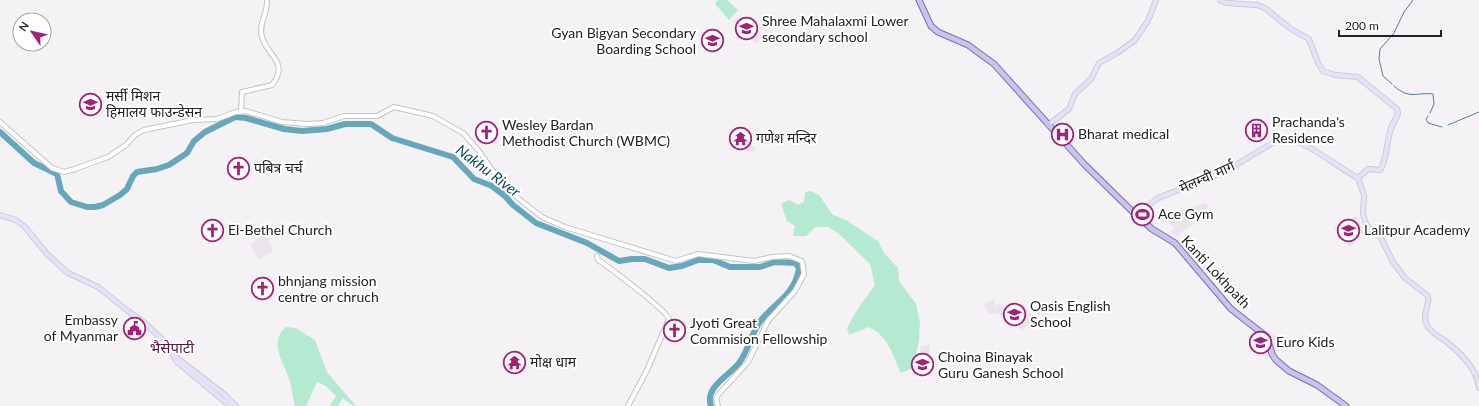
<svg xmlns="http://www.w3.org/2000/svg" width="1479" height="406" viewBox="0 0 1479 406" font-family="Lato,'Noto Sans Devanagari',sans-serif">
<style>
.built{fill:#ece4ec}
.green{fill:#b5e9d1}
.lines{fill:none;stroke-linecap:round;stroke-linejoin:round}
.stream{stroke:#52808d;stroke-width:1}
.river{stroke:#66a8bb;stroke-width:6}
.tertiary-casing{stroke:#c5c3c5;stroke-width:6}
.secondary-casing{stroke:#c5c3c5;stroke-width:6}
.primary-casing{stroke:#7871a3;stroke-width:7}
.tertiary{stroke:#fff;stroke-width:4}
.secondary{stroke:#e4e1f8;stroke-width:4.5}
.primary{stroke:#cac3f1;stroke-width:5}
.labels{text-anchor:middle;stroke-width:4;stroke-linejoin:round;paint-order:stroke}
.poi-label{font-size:14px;fill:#232223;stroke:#fff;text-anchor:start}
.street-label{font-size:14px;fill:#232223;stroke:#fff}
.water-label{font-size:15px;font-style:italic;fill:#0e4957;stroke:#fff}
.neighbourhood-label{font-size:15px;fill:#53173d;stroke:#fff}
</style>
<rect width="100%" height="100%" fill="#f4f2f4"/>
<!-- built -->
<g class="built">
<polygon points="748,18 763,37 756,43 745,36 732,21"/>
<polygon points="750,143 757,149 753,152 751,151 749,153 744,149"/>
<polygon points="1204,203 1210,207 1194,215 1196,222 1181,232 1177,237 1170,232 1175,227 1169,223 1168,217 1190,207"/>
<polygon points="1356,216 1365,233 1356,236 1357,239 1356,243 1349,247 1344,236 1338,237 1334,227"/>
<polygon points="266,229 273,251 259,260 251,245"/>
<polygon points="993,299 996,306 1001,303 1006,310 1021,304 1029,311 1035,322 1021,330 1013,319 1006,323 999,314 988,313 986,306 982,305"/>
<polygon points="1261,333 1267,345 1264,347 1264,356 1250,348 1255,339"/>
<polygon points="1274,335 1281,350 1274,354 1269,337"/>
<polygon points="930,345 930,373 914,373 921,346"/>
</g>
<!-- green -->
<g class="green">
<polygon points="718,0 727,0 738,10 729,20 716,5 715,3"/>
<path d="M811 191 819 195 833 215 846 220 878 241 884 253 898 268 899 281 916 304 920 323 919 341 913 368 901 373C892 354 889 337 869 327L849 335 847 328 857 310 875 285 870 264 838 233 828 227H815L806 236H793L795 226 787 221 781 204 789 200 798 205 804 202 805 192Z"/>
<path d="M286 327 296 328 315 340 327 372 356 406 350 404 343 398 338 406H330L336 396 326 386 317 382 306 406H295C293 398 292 389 290 381 284 363 268 342 286 327Z"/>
</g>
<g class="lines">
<!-- stream -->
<g class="stream">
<polyline points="1392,84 1383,76 1379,59 1380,49 1394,33 1404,12 1413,0"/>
<path d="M1394 86C1410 100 1416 92 1433 94L1434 104 1430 113"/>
<polyline points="1428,116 1426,119 1428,123 1442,127"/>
<polyline points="1448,125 1479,112"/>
</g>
<!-- river -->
<path class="river" d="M0 132 34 163 57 174 61 191 71 202 87 207H95L103 205 120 195 127 189 133 176 137 172 157 169 169 165 187 153 194 141 205 132 235 117 246 118 284 129 302 131 327 129 345 124H371L392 138 453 157 474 179 492 186 505 196 513 205 536 223 587 243 619 261 632 259H645L669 268 682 266 698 260H713L730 267H760L775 262 796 263 799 269C794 295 776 302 762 319 751 332 749 350 739 363 730 375 704 387 711 406"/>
<defs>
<g id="tertiary">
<path d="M241 112 242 92 272 85C290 62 267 56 262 37 258 24 268 13 267 0"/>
<polyline points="0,122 52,168 64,172 75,169 108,157 126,145 135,135 144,130 193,120 217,119 236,112 246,111 282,122 308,124 323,123 344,116 377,116 394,107 433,116 463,133 479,151 496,176 519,199 542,217 565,227 676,261 698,254 754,261 772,257 789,256 802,261 804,274 795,291 768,321 748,362 718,395 716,399 718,406"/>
<path d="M597 256 598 260C609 267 666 310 669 319L647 370 628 406"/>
</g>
<g id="secondary">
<path d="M1220 0 1226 3 1257 5 1265 8 1291 29 1309 39 1318 63 1323 71 1335 75 1358 77 1397 109C1400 115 1394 120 1392 126 1386 140 1388 155 1381 169L1379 170 1368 169 1358 178"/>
<polyline points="1048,125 1069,109 1075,94 1091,79 1099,63 1117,53 1134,41 1148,21 1156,0"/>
<polyline points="0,215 16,220 25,227 47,254 68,273 98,287 128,311 146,324 164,341 177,362 230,406"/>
<path d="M1136 215 1158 198 1226 171 1279 139C1299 134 1338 168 1358 178L1364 195 1363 213 1366 224 1369 228 1379 234 1393 262 1405 278 1428 296C1430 306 1422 313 1426 323 1429 331 1437 336 1444 340 1460 352 1477 368 1479 388"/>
<polyline points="173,355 225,395 236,406"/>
</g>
<polyline id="primary" points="919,0 931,26 938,32 968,45 994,64 1085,165 1136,215 1152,229 1175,243 1231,309 1267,337 1272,354 1276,360 1289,371 1317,385 1346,406"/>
</defs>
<!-- tertiary casing -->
<use href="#tertiary" class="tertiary-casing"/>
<!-- secondary casing -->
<use href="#secondary" class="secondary-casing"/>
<!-- primary casing -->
<use href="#primary" class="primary-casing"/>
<!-- tertiary -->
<use href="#tertiary" class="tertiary"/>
<!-- secondary -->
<use href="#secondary" class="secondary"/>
<!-- primary -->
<use href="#primary" class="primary"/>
</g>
<!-- icons -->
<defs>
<symbol id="school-ring" viewBox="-11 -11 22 22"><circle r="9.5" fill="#fff" stroke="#a02376" stroke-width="1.5"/><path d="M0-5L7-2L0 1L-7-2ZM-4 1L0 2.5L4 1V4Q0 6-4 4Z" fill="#a02376"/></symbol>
<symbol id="building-ring" viewBox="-11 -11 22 22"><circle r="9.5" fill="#fff" stroke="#a02376" stroke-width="1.5"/><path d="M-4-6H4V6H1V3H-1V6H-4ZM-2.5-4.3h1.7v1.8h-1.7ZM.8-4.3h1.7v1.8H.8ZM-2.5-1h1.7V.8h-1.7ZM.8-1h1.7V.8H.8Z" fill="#a02376"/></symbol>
<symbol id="church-ring" viewBox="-11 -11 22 22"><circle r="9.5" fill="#fff" stroke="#a02376" stroke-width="1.5"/><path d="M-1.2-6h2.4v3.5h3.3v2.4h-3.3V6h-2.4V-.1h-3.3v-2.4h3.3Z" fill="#a02376"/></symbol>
<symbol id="hospital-ring" viewBox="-11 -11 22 22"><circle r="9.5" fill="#fff" stroke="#a02376" stroke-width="1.5"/><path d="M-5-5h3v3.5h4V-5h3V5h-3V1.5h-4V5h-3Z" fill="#a02376"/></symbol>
<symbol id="temple-ring" viewBox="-11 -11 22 22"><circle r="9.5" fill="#fff" stroke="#a02376" stroke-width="1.5"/><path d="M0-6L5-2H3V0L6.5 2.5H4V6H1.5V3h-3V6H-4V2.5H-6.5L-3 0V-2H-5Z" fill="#a02376"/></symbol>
<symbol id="stadium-ring" viewBox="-11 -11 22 22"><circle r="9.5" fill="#fff" stroke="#a02376" stroke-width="1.5"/><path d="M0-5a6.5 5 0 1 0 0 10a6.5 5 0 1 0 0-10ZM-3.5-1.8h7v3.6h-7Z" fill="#a02376"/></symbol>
<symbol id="civic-ring" viewBox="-11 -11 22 22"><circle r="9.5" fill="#fff" stroke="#a02376" stroke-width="1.5"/><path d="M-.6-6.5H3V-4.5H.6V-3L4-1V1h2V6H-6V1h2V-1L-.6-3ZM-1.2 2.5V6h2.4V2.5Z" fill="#a02376"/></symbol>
</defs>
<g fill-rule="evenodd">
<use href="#school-ring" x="734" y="16" width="25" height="25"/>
<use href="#school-ring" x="700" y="28" width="25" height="25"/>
<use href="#school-ring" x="78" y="92" width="25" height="25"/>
<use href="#building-ring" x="1244" y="118" width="25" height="25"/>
<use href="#church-ring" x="474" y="120" width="25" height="25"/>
<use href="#hospital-ring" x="1050" y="122" width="25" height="25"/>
<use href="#temple-ring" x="728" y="126" width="25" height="25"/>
<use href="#church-ring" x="226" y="156" width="25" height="25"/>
<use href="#stadium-ring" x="1130" y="202" width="25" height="25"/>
<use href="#church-ring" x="200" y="218" width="25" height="25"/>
<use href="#school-ring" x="1336" y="218" width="25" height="25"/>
<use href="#church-ring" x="250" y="276" width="25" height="25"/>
<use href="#school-ring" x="1002" y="302" width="25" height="25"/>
<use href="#civic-ring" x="122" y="316" width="25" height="25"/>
<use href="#church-ring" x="662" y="318" width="25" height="25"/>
<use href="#school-ring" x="1248" y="330" width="25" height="25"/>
<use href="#temple-ring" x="502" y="350" width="25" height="25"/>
<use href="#school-ring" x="910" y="352" width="25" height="25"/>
</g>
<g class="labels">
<!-- poi labels -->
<g class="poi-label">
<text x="762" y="26">Shree Mahalaxmi Lower<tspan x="762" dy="16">secondary school</tspan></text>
<text x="696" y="38" text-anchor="end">Gyan Bigyan Secondary<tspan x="696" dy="16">Boarding School</tspan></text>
<text x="106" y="101">मर्सी मिशन<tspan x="106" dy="16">हिमालय फाउन्डेसन</tspan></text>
<text x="1272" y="127">Prachanda's<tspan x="1272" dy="16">Residence</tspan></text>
<text x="502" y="130">Wesley Bardan<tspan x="502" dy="16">Methodist Church (WBMC)</tspan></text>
<text x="1078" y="139">Bharat medical</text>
<text x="756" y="143">गणेश मन्दिर</text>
<text x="254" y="173">पबित्र चर्च</text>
<text x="1158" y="219">Ace Gym</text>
<text x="228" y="235">El-Bethel Church</text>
<text x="1364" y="235">Lalitpur Academy</text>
<text x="278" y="286">bhnjang mission<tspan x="278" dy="16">centre or chruch</tspan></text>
<text x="1030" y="311">Oasis English<tspan x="1030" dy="16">School</tspan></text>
<text x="118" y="325" text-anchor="end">Embassy<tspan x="118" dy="16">of Myanmar</tspan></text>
<text x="690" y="328">Jyoti Great<tspan x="690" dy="16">Commision Fellowship</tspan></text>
<text x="1276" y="347">Euro Kids</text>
<text x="938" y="362">Choina Binayak<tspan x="938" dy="16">Guru Ganesh School</tspan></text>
<text x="530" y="367">मोक्ष धाम</text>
</g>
<!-- street labels -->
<g class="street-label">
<text transform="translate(1207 177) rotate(-24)" y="5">मेलम्ची मार्ग</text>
<text transform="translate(1216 272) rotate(47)" y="5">Kanti Lokhpath</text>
</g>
<!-- water labels -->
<g class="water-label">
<text transform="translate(488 171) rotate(37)" y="5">Nakhu River</text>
</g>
<!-- neighbourhood labels -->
<g class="neighbourhood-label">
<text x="172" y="353">भैसेपाटी</text>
</g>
</g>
<!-- north arrow -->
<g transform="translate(32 32) rotate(304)"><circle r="19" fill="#ffffff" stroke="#a7a7a7"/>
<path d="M0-3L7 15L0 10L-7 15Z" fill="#a02376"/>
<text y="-6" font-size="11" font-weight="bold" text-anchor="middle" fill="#232223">N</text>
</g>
<!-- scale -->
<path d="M1339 30v6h102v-6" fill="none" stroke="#232223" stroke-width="2"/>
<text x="1345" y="30" font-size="12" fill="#232223" stroke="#ffffff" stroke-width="3" paint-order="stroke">200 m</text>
</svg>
